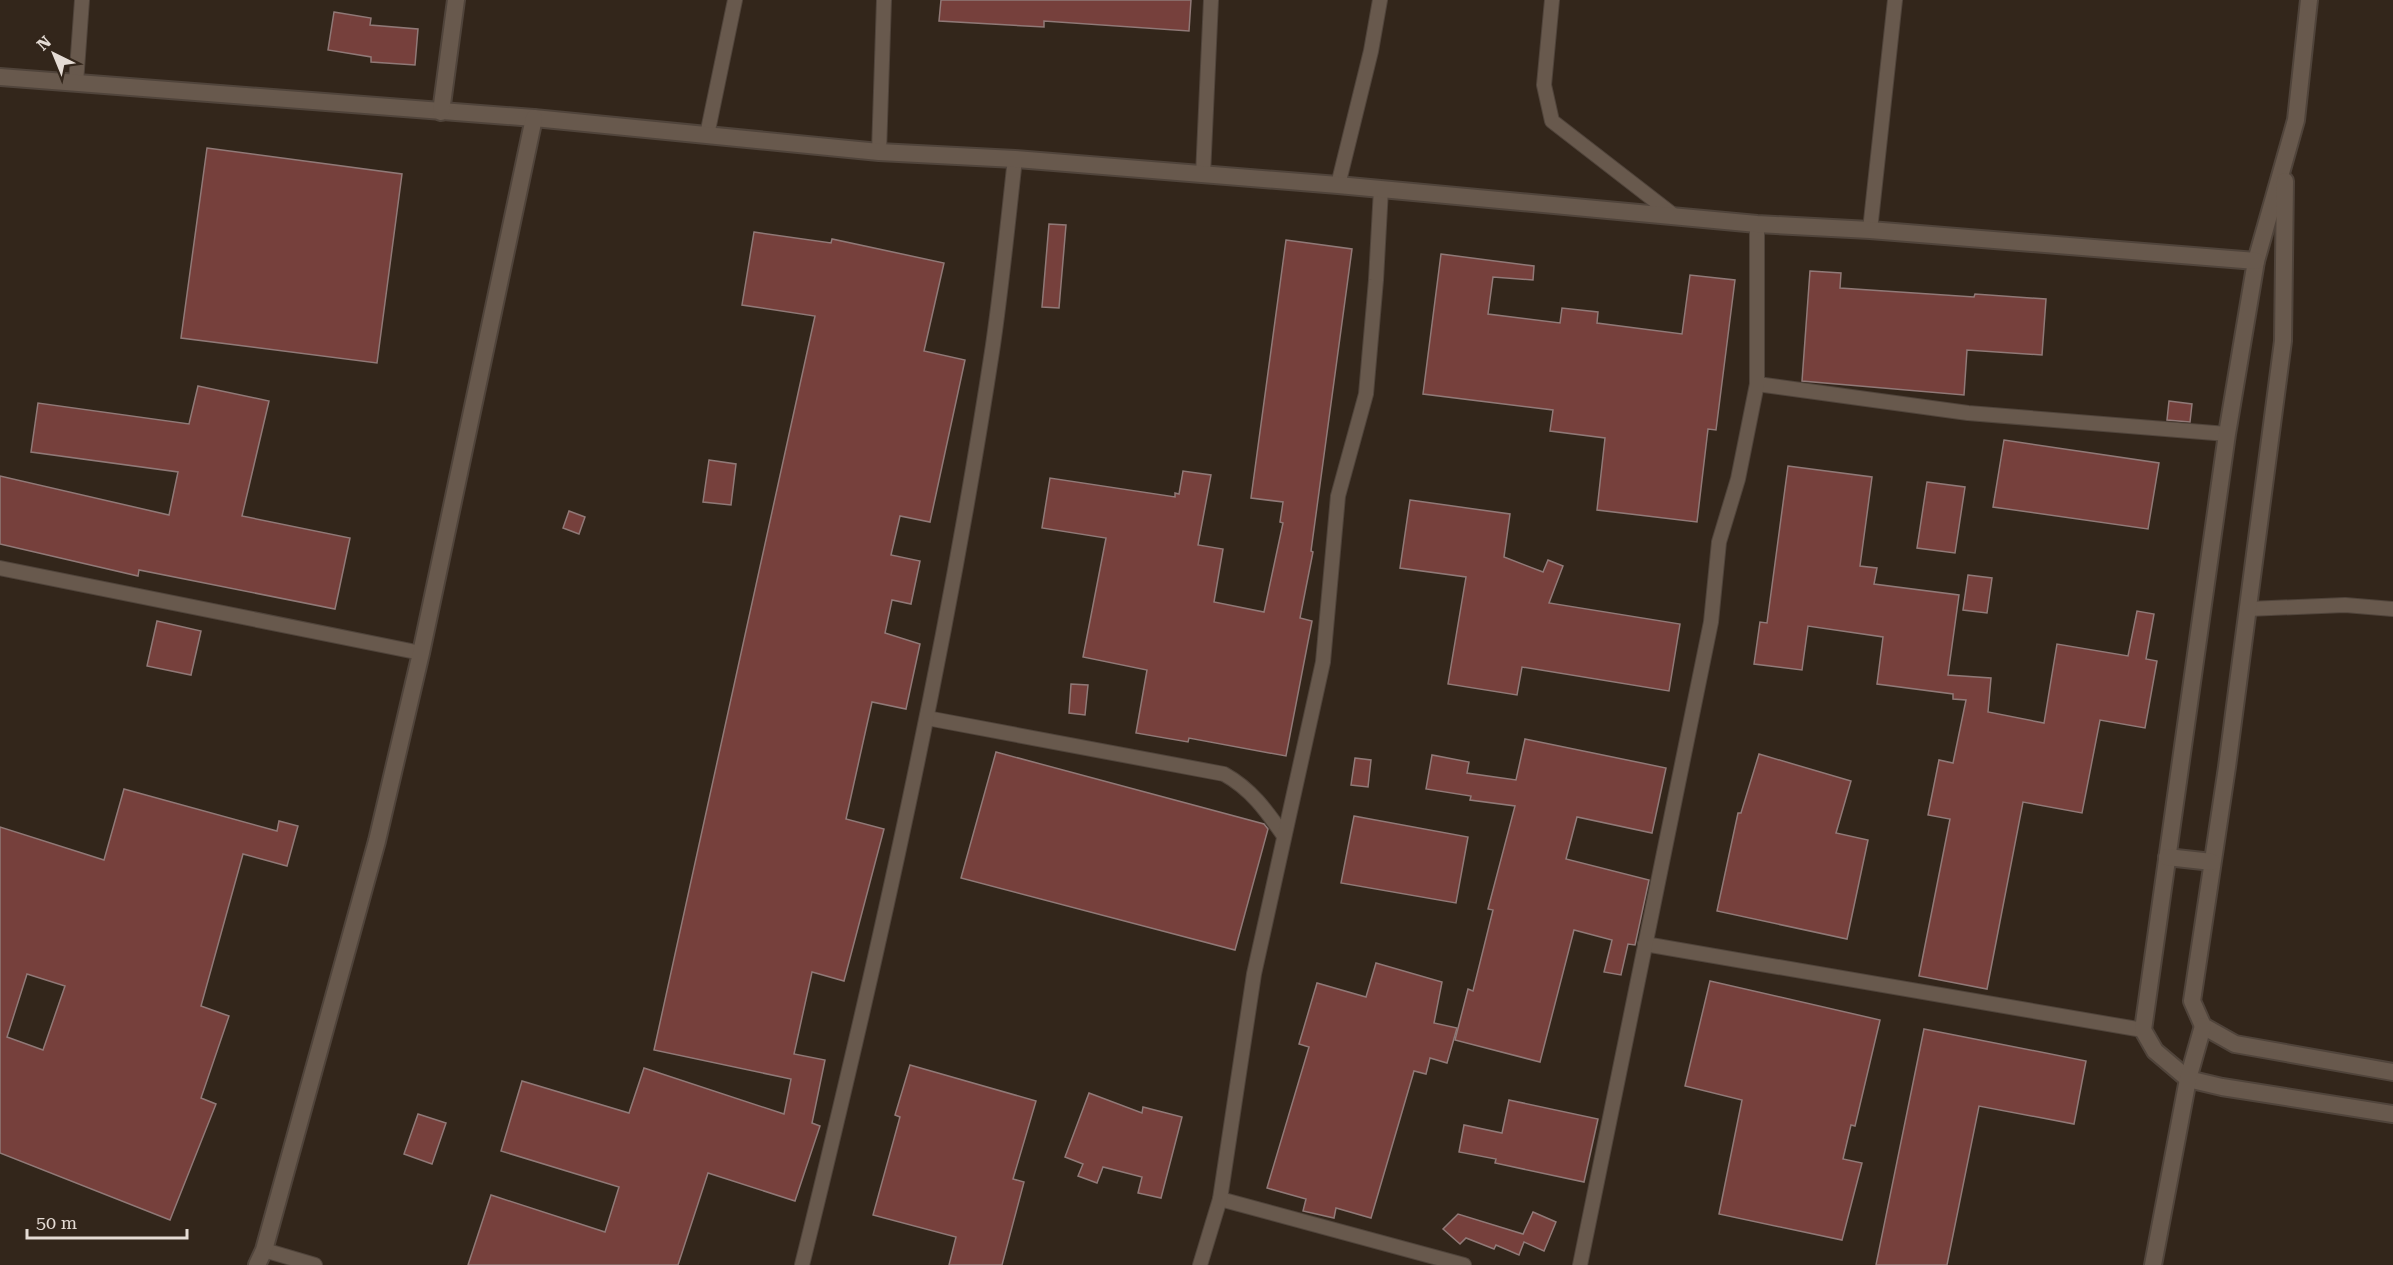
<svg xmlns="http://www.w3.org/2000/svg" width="2393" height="1265" viewBox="0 0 2393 1265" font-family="'Roboto Serif',serif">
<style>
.building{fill:#76403c;stroke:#907977;stroke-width:1.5;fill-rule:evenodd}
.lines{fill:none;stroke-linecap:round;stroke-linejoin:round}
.service-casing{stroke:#50443b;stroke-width:16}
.minor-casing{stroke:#50443b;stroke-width:20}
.service{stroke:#68594d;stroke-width:14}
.minor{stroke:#68594d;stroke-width:16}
</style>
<rect width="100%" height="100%" fill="#33261b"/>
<!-- building -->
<g class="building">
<polygon points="941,0 1191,0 1189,31 1044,21 1044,27 939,21"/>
<polygon points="334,12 371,18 370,25 418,29 415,65 371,62 371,57 328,50"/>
<polygon points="207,148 402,174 377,363 181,338"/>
<polygon points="1049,224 1066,225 1059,308 1042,307"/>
<polygon points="754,232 831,243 832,239 944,263 924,351 965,360 930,522 900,516 891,555 920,561 911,604 892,600 885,633 920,644 906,709 872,702 846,819 884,829 844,981 812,972 794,1054 825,1060 812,1123 820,1126 795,1201 708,1173 678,1265 468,1265 491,1195 605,1232 619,1187 501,1151 522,1081 629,1113 644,1068 784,1114 791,1079 654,1050 815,316 742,305"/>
<polygon points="1286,240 1352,249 1311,551 1313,552 1300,618 1312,621 1286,756 1189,738 1188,742 1136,733 1147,670 1083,657 1106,538 1042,528 1050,478 1175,497 1175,493 1179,494 1183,471 1211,475 1198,545 1223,549 1214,602 1264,612 1283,523 1280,522 1283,502 1251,498"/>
<polygon points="1441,254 1534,266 1533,280 1493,277 1488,314 1560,323 1562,308 1598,312 1597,323 1682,334 1690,275 1735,280 1716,430 1708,429 1697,522 1597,510 1605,438 1550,431 1553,410 1423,394"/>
<polygon points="1810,271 1841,273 1840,288 1974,297 1975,294 2046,299 2042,355 1967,350 1964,395 1802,381"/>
<polygon points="198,386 269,401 242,516 350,538 335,609 139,570 138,576 0,544 0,476 169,515 178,472 31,452 38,403 189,424"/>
<polygon points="2169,401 2192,404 2190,422 2167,420"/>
<polygon points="2004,440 2159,463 2148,529 1993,507"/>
<polygon points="709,460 736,464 731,505 703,502"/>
<polygon points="1788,466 1872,477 1860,566 1877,568 1874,584 1959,595 1948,675 1991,678 1988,712 2044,723 2057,644 2128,656 2137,611 2154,614 2146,659 2157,661 2145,728 2100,720 2082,813 2023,802 1987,989 1919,976 1950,819 1928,815 1939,760 1953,763 1966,700 1953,699 1953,694 1877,684 1883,637 1808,626 1802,670 1754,664 1760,622 1767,623"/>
<polygon points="1927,482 1965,487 1955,553 1917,548"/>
<polygon points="1410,500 1510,514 1504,557 1543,572 1548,560 1563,566 1549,603 1680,624 1669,691 1522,667 1517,695 1448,684 1466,577 1400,568"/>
<polygon points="569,511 585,517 579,534 563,528"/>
<polygon points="1968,575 1992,578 1987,613 1963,610"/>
<polygon points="157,621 201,631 191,675 147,666"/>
<polygon points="1071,684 1088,685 1085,715 1069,713"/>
<polygon points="1525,739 1666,768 1652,833 1577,817 1566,859 1649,880 1635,945 1628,944 1621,975 1604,972 1612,940 1574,930 1540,1062 1455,1040 1468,989 1473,991 1493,910 1488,909 1515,806 1470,800 1471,796 1426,789 1432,755 1469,762 1467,773 1516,780"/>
<polygon points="996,752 1264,824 1268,829 1235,950 961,878"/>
<polygon points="1759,754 1851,781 1836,833 1868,840 1847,939 1717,911 1738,813 1741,813"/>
<polygon points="1355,758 1371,760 1368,787 1351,785"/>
<path d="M124 789 277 831 279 821 298 826 287 866 243 854 201 1006 229 1016 201 1098 216 1104 170 1220 0 1153V827L104 860ZM27 974 65 986 43 1050 7 1037Z"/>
<polygon points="1354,816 1468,837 1456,903 1341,883"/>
<polygon points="1376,963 1442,982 1434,1023 1457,1028 1447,1063 1430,1058 1426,1074 1414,1071 1371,1218 1336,1208 1334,1218 1303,1211 1306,1199 1267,1188 1309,1047 1299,1044 1317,983 1366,997"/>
<polygon points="1710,981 1880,1020 1855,1126 1851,1125 1843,1159 1862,1163 1842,1240 1719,1214 1742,1100 1685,1086"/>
<polygon points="1924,1029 2086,1061 2074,1124 1979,1106 1947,1265 1876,1265"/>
<polygon points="910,1065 1036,1101 1013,1179 1024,1182 1002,1265 949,1265 956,1237 873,1215 900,1117 895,1115"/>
<polygon points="1089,1093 1142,1113 1143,1107 1182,1117 1161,1198 1138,1193 1142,1177 1103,1167 1097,1183 1078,1176 1083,1164 1065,1157"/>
<polygon points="1509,1100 1598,1119 1584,1182 1495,1163 1496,1159 1459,1152 1464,1125 1502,1133"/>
<polygon points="418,1114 446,1123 432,1164 404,1154"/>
<polygon points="1533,1212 1556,1222 1544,1251 1524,1242 1519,1255 1496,1245 1494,1249 1466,1238 1460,1244 1443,1229 1458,1214 1523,1234"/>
</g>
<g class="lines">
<defs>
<g id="service">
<polyline points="1552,0 1544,85 1552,121 1672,214"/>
<polyline points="76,83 82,0"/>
<polyline points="707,135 735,0"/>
<polyline points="879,152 884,0"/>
<polyline points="1203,175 1211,0"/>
<polyline points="1338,185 1371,51 1380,0"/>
<polyline points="1870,230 1895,0"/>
<polyline points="1757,384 1968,413 2227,434"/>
<polyline points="0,568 421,653"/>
<polyline points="2248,609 2345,605 2393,609"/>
<path d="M927 718 1224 774C1251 789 1266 810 1284 836"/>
<polyline points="1645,944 2143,1030"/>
<polyline points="1220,1199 1464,1265"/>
<polyline points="264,1250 315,1265"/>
<path d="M802 1265C877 961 946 654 993 345 1002 283 1008 221 1015 159"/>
<polyline points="1200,1265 1220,1199 1254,974 1323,662 1338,496 1366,394 1376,280 1381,189"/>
<polyline points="1580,1265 1711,622 1719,542 1738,479 1757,384 1757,224"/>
</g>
<g id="minor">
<polyline points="2309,0 2296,120 2256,261 2227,434 2143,1030 2155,1051 2188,1079 2222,1087 2393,1114"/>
<polyline points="0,77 534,118 879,152 1015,159 1338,185 1757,224 1870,230 2256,261"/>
<polyline points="441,112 456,0"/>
<polyline points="2285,181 2283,341 2227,767 2192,1001 2203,1026 2235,1044 2393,1072"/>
<polyline points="2167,857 2212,862"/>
<polyline points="257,1265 264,1250 377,841 421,653 534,118"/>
<polyline points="2153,1265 2188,1079 2203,1026"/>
</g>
</defs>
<!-- service casing -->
<use href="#service" class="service-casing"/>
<!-- minor casing -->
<use href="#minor" class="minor-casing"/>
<!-- service -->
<use href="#service" class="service"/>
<!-- minor -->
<use href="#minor" class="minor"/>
</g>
<!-- north arrow -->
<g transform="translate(54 54) rotate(317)" stroke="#33261b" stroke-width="4.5" paint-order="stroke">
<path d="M0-4.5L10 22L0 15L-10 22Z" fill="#e5dcd5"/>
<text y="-9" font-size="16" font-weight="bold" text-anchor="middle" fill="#e5dcd5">N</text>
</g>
<!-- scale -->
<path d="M27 1229v9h160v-9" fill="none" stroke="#e5dcd5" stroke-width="3"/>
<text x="36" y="1229" font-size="18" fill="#e5dcd5" stroke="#33261b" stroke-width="4.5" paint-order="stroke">50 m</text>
</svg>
